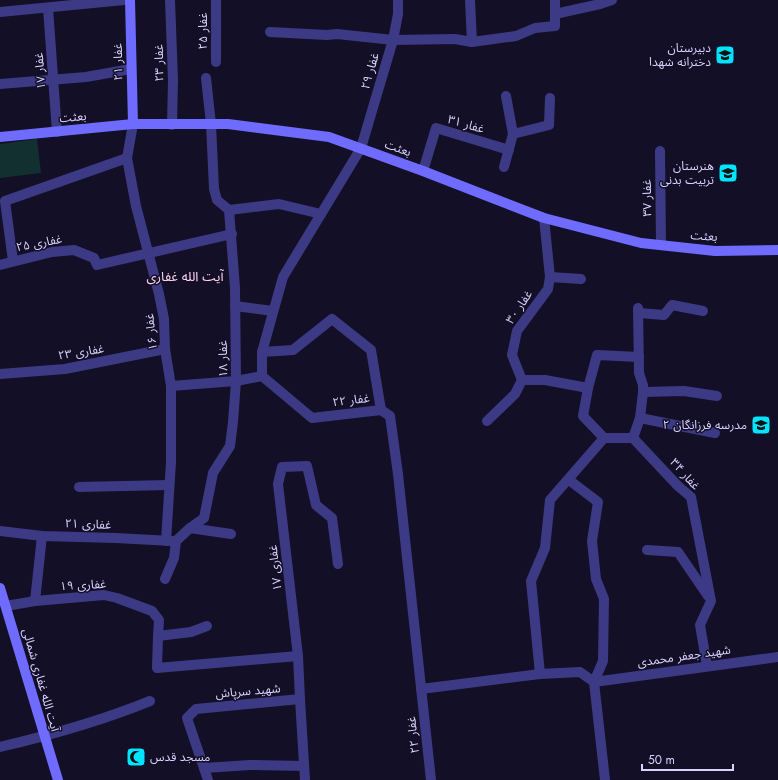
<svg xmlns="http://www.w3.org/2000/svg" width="778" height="780" viewBox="0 0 778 780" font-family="Jost,'Noto Sans Arabic',sans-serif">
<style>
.grass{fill:#12302f}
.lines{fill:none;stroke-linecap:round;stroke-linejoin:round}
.street{stroke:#3d3a85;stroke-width:10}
.secondary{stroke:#6f6bff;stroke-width:10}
.labels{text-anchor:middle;stroke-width:3;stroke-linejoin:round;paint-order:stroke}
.street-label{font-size:12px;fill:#d9d4ff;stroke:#130f26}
.poi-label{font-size:12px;fill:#d9d4ff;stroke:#130f26;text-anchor:end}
.neighbourhood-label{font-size:13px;fill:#ffd6f0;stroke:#130f26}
</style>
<rect width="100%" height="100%" fill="#130f26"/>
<!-- grass -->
<polygon class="grass" points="37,139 41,173 0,178 0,144"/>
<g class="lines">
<!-- street -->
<g class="street">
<polyline points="170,0 173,80 172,125"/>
<polyline points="398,0 398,14 393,40 361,148 283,277 262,352 262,376 312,418 381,410 390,416 398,474 431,780"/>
<polyline points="470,0 472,42"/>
<polyline points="555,0 555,14"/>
<polyline points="48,8 57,132"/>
<polyline points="0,12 124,0"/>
<polyline points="270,32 327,35 337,34 393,40 455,39 472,42 516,36 535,28 555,26 555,14 600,4 612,0"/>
<polyline points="216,62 216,0"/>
<polyline points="0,84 86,77 131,69"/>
<polyline points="133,124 127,158 136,206 159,294 164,319 165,349 171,386 171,462 166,541"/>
<polyline points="513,134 549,125 550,98"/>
<polyline points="660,151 661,245"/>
<polyline points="504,167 513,134 506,96"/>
<polyline points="423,171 436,128 509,150"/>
<polyline points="229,210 279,204 321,214"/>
<polyline points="13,261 5,201 127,158"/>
<polyline points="0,265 52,252 74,250 94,258 97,265 232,234"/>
<polyline points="550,277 581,279"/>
<polyline points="235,306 273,311"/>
<polyline points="638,308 639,373 643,385 643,392 640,418 633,438 678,486 691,497 711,601 700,625 707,666"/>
<polyline points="639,313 664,315 672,305 703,311"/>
<polyline points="262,352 293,350 332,319 371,350 381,410"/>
<polyline points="0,374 65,369 165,349"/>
<polyline points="522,380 545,380 588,388 583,416 604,438 550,500 545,548 531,581 540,674"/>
<polyline points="171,386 236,381 262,376"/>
<polyline points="588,388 597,355 639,357"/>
<polyline points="643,392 684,391 717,396"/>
<polyline points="640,418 715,433"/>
<polyline points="487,421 515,394 522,380 512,355 517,331 548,289 550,277 544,218"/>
<polyline points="604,438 633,438"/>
<polyline points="569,480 598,502 592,541 596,579 604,599 603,661 594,682 605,780"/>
<polyline points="79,487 168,485"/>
<polyline points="190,528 231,534"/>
<polyline points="0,531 42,536 116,538 172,541"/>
<polyline points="647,550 678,552 708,596"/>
<polyline points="165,579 174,558 176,541 190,528 204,518 213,473 230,446 233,422 236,381 235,288 229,210 217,200 214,189 211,124 206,78"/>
<polyline points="35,601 42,536"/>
<polyline points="6,606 35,601 104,595 117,598 152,611 159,620 158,636 191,632 207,626"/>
<polyline points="158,636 157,668 298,656 278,484 282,467 307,466 316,505 332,518 338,564"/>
<polyline points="298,656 300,699"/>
<polyline points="421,689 540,674 580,672 594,682 778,657"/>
<path d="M0 747C51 735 101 721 150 701"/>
<polyline points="204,768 250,765 304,766"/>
<polyline points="208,780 187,718 196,709 300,699 305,780"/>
</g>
<!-- secondary -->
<g class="secondary">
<polyline points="130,0 133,124"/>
<polyline points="0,137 133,124 228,124 329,137 423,171 544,218 641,243 715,251 778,250"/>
<polyline points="0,588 58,780"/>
</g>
</g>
<!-- icons -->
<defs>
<symbol id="school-square" viewBox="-11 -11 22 22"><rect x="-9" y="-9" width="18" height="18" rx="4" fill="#00e5ff" stroke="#130f26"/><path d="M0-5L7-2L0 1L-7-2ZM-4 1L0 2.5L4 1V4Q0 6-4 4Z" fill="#111"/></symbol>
<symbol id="mosque-square" viewBox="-11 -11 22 22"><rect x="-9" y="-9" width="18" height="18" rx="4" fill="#00e5ff" stroke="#130f26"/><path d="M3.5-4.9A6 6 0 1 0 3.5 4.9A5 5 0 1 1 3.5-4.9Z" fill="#111"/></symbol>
</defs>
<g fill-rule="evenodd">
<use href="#school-square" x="714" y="44" width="22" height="22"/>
<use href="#school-square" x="717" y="162" width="22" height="22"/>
<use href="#school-square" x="750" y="414" width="22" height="22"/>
<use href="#mosque-square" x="125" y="746" width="22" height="22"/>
</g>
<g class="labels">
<!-- street labels -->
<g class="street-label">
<text transform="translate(203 31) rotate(-90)" y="4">غفار ۲۵</text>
<text transform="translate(118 62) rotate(-91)" y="4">غفار ۲۱</text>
<text transform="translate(159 63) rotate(-91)" y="4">غفار ۲۳</text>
<text transform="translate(40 71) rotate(-94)" y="4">غفار ۱۷</text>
<text transform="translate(370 71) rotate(-74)" y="4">غفار ۲۹</text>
<text transform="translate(73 117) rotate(-5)" y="4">بعثت</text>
<text transform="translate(466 124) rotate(16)" y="4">غفار ۳۱</text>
<text transform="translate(398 148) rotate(20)" y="4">بعثت</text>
<text transform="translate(647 198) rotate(-91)" y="4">غفار ۳۷</text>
<text transform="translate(704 236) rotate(4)" y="4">بعثت</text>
<text transform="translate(39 243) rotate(-11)" y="4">غفاری ۲۵</text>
<text transform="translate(519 307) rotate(-56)" y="4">غفار ۳۰</text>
<text transform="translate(151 332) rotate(-96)" y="4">غفار ۱۶</text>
<text transform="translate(81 352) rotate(-9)" y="4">غفاری ۲۳</text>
<text transform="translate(223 359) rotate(-91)" y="4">غفار ۱۸</text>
<text transform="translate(351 400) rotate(-7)" y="4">غفار ۲۲</text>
<text transform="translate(685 474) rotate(48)" y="4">غفار ۳۴</text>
<text transform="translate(88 524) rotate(2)" y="4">غفاری ۲۱</text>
<text transform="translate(275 568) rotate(-96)" y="4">غفاری ۱۷</text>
<text transform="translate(83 585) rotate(-3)" y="4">غفاری ۱۹</text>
<text transform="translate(684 656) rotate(-8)" y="4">شهید جعفر محمدی</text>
<text transform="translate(41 680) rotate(74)" y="4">آیت الله غفاری شمالی</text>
<text transform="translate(248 691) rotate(-5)" y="4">شهید سرپاش</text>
<text transform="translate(413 735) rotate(-96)" y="4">غفار ۲۲</text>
</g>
<!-- poi labels -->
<g class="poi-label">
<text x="711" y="52">دبیرستان<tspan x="711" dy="14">دخترانه شهدا</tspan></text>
<text x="714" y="170">هنرستان<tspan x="714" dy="14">تربیت بدنی</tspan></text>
<text x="747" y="429">مدرسه فرزانگان ۲</text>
<text x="150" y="761" text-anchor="start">مسجد قدس</text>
</g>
<!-- neighbourhood labels -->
<g class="neighbourhood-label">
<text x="185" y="281">آیت الله غفاری</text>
</g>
</g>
<!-- scale -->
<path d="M642 764v6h91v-6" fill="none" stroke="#d9d4ff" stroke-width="2"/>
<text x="648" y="764" font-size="12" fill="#d9d4ff" stroke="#130f26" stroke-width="3" paint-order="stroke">50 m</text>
</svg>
